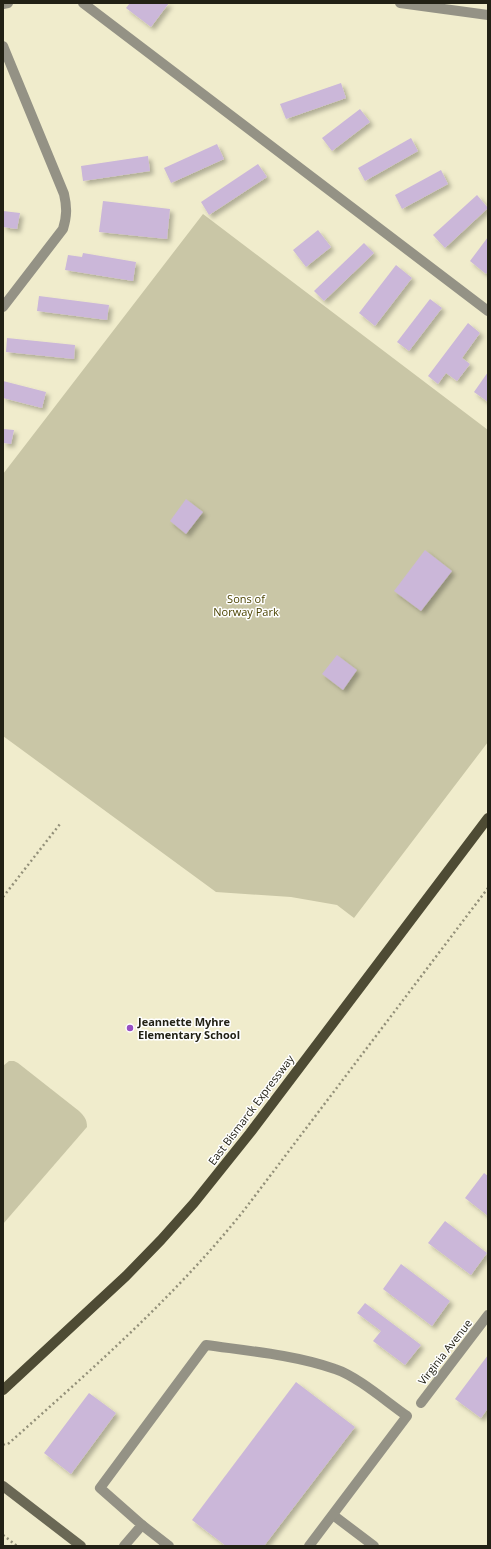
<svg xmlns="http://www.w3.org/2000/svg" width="491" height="1549" viewBox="0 0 491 1549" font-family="'Open Sans',sans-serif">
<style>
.green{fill:#c9c6a6}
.building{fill:#cbb7d9;filter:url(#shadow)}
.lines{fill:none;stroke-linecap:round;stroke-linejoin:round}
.path{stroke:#939079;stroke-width:2.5;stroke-dasharray:2 3;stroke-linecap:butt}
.lane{stroke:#949285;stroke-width:10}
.street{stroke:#949285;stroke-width:10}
.secondary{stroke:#6a6855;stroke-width:10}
.primary{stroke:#4e4b34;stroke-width:10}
.poi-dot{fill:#974fc3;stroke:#fff;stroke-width:1.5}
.labels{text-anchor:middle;stroke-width:3;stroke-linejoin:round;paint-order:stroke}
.park-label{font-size:11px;fill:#4b4300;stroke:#fff}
.poi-label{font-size:11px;font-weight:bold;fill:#222115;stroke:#fff;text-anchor:start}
.street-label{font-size:11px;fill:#222115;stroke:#fff}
</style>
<defs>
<filter id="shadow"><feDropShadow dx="3.5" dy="3.5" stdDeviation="2" flood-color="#0004"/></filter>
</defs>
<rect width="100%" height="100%" fill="#f0eccc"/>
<!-- green -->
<g class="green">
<polygon points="203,214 488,430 488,742 354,918 337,905 291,897 216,892 3,736 3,474"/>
<path d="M9 1061H14L18 1063 79 1111C84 1116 87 1119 87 1127L3 1224V1066Z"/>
</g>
<!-- building -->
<g class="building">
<polygon points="130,3 169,3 151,27 126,8"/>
<polygon points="341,83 346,98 286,119 280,104"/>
<polygon points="360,109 370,122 332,151 322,138"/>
<polygon points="411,138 418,151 365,181 358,168"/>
<polygon points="217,144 224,159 171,183 164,168"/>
<polygon points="148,156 150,171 83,181 81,166"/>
<polygon points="258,164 267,177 209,215 201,202"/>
<polygon points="441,170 448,184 402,209 395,195"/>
<polygon points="477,195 488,208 445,248 433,235"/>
<polygon points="103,201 170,209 167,239 99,232"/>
<polygon points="3,211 20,213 17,229 3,227"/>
<polygon points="318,230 331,247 306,267 293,250"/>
<polygon points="488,237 488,271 486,274 470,261"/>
<polygon points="364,243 374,253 324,301 314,291"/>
<polygon points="83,253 136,262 133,281 65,270 68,255 82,257"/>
<polygon points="396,265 412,278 375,326 359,313"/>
<polygon points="39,296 109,305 107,320 37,311"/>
<polygon points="430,299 442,308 409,351 397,342"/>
<polygon points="468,323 480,333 462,358 470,364 457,381 446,373 438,384 428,376"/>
<polygon points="7,338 75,345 74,359 6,352"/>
<polygon points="488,372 488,402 474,392"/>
<polygon points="3,381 46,392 42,408 3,398"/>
<polygon points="3,429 14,430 11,444 3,443"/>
<polygon points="186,499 203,512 186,534 170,521"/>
<polygon points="425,550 452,571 421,611 394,591"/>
<polygon points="337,655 357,670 343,690 322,674"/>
<polygon points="484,1173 488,1176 488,1216 465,1198"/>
<polygon points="445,1221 487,1253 471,1275 428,1243"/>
<polygon points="401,1264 450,1301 432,1326 383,1289"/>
<polygon points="365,1303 421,1345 405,1365 373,1341 381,1331 357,1313"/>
<polygon points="488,1355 488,1408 481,1418 455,1399"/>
<polygon points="296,1382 355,1427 264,1546 226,1546 192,1520"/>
<polygon points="89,1393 116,1413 71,1474 44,1453"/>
</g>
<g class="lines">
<!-- path -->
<g class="path">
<polyline points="3,897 60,824"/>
<path d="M8 1444C91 1370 175 1297 245 1209L488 888"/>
<polyline points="3,1445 6,1443"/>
<polyline points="3,1535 17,1546"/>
</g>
<!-- lane -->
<g class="lane">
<path d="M3 46 64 194C67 207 67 216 63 229L3 307"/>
<polyline points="333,1515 374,1546"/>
<polyline points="142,1525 169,1546"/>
<path d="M124 1546 142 1525 100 1488 206 1345C249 1351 295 1355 335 1369 357 1376 388 1403 407 1416L309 1546"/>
</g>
<!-- street -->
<g class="street">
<polyline points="83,3 488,311"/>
<polyline points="400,3 488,15"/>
<polyline points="3,4 8,3"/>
<polyline points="421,1403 488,1315"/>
</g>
<!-- secondary -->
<polyline class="secondary" points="3,1486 81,1546"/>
<!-- primary -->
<polyline class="primary" points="3,1390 126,1276 161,1240 194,1203 250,1133 488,818"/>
</g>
<!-- markers -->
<circle class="poi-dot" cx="130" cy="1028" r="4"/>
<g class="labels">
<!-- park labels -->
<g class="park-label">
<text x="246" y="603">Sons of<tspan x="246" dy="13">Norway Park</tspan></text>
</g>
<!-- poi labels -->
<g class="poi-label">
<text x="138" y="1026">Jeannette Myhre<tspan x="138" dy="13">Elementary School</tspan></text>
</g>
<!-- street labels -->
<g class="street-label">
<text transform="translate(251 1110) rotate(-53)" y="4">East Bismarck Expressway</text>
<text transform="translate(445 1352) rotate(-52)" y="4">Virginia Avenue</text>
</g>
</g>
<!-- border -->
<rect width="491" height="1549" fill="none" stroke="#222115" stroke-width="8"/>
</svg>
